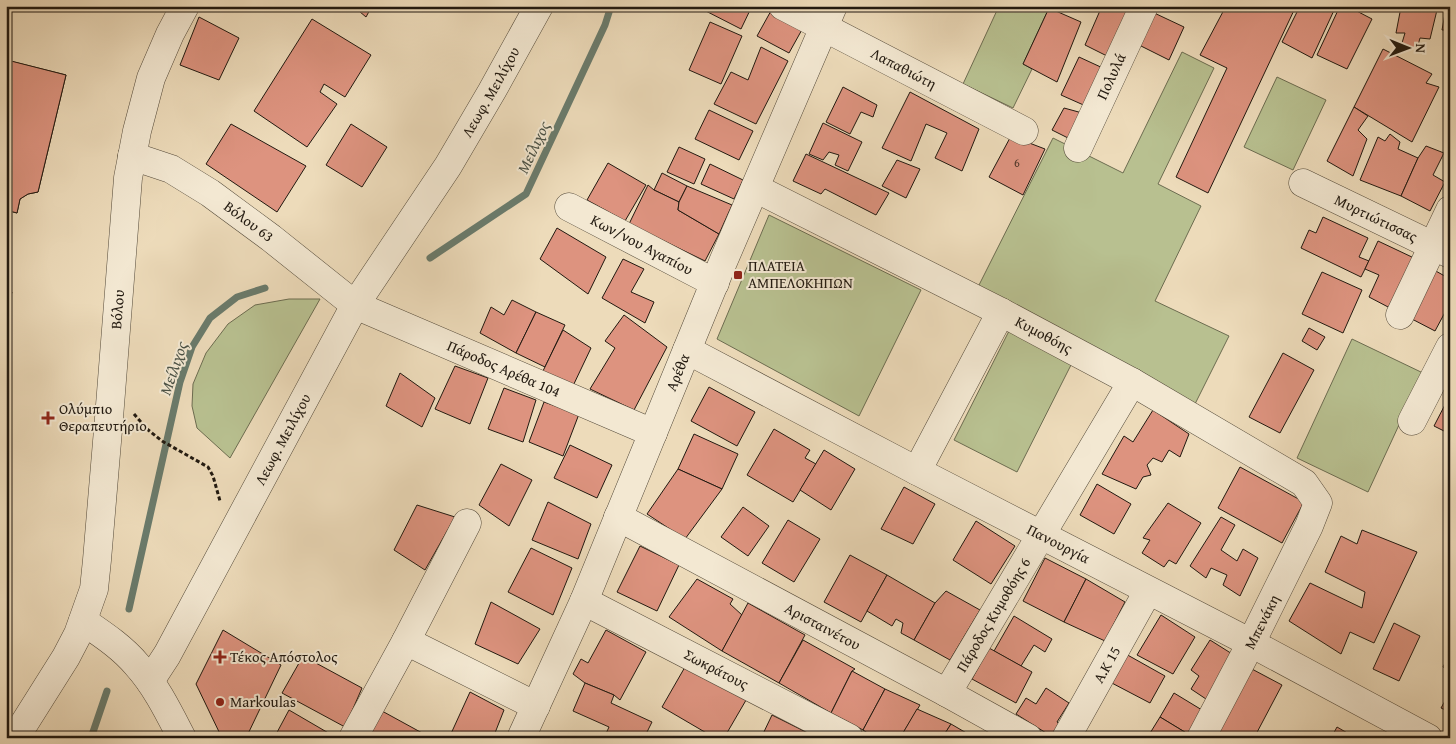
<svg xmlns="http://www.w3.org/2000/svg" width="1456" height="744" viewBox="0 0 1456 744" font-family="'Gentium Book Plus',serif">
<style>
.green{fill:#b8c090;stroke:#6c6c50}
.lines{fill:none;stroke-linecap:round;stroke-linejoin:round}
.stream{stroke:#6a7b6c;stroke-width:7}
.building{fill:#dd937f;stroke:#211910}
.minor-casing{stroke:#544a3a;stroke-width:29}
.path{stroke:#211910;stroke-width:3;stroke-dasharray:4 2.5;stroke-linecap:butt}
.minor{stroke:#f3e8d2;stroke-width:28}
.poi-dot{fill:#8f2418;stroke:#f3e8d2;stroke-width:2}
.labels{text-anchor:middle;stroke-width:4;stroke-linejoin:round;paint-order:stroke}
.number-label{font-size:12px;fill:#50382c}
.street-label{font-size:15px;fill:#211910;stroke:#f3e8d2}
.poi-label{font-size:15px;fill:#211910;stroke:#f3e8d2;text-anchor:start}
.water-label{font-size:16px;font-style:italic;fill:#4b5246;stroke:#f3e8d2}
</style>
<rect width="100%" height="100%" fill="#eddbba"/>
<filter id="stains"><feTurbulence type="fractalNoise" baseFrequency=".004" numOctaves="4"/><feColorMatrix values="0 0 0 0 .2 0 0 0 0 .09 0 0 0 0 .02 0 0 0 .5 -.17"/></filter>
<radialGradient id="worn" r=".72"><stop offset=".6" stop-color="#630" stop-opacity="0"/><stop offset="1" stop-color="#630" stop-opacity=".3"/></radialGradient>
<!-- green -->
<g class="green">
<polygon points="999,6 1061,6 1058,12 1049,8 1023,64 1032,69 1013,108 963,84"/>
<polygon points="1182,52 1214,68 1158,184 1201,206 1155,301 1229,336 1195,404 977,289 1053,138 1123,173"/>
<polygon points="1277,77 1326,100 1293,170 1244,147"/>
<polygon points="769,215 921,290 859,416 717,339"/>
<polygon points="289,299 320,299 230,458 197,428 192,406 193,384 206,353 228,324 255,305"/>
<polygon points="1009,331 1072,363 1017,472 954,440"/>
<polygon points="1352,339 1423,373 1368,492 1297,458"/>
</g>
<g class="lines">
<!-- stream -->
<g class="stream">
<polyline points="430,258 526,194 605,25 611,6"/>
<polyline points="129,609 180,382 192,347 210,318 237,297 265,288"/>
<polyline points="91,738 107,691"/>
</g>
</g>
<!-- building -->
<g class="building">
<polygon points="353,6 372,6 366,17"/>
<polygon points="696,6 752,6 741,29"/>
<polygon points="1102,6 1116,6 1130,15 1111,58 1085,45"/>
<polygon points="1226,6 1296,6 1208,193 1176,177 1227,68 1200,55"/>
<polygon points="1300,6 1336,6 1312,58 1282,42"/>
<polygon points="1340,6 1347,6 1372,19 1347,69 1317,55"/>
<polygon points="1401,7 1437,10 1430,39 1420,38 1417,49 1402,43 1405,33 1396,33"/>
<polygon points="1049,8 1081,22 1057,82 1023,64"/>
<polygon points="1446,8 1450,9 1450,30 1442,30"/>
<polygon points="772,9 804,26 789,53 757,36"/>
<polygon points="1150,11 1184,27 1169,60 1135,43"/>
<polygon points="199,17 239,38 219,80 180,65"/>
<polygon points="312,19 371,55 345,97 324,84 320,92 337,104 307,147 254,111"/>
<polygon points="710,22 742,36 721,84 689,70"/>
<polygon points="761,47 788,61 756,124 714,104 731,72 748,80"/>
<polygon points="1383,49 1432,74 1426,83 1439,87 1412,142 1354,107"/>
<polygon points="1079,57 1105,69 1088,107 1061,95"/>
<polygon points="6,60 66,75 38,192 28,194 20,199 17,213 6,210"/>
<polygon points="11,61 66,75 38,192 28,194 20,199 17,213 6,210 6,83"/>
<polygon points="843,87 877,105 873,117 861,112 850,134 826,122"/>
<polygon points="910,92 979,129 962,171 935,158 947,133 926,124 911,161 882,148"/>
<polygon points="1354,107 1368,116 1358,130 1367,139 1353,176 1327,161"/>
<polygon points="1064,108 1086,114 1076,142 1052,130"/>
<polygon points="709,110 753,131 739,160 695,139"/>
<polygon points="823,123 862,142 848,171 835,165 839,155 829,152 823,160 809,154"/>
<polygon points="231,124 306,166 277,212 206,164"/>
<polygon points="351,124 387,147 362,187 326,165"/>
<polygon points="1390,134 1400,142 1398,149 1418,158 1401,196 1360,180 1378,137 1385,141"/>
<polygon points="1011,136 1045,149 1023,195 989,177"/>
<polygon points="1426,146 1444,153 1433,175 1445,182 1430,211 1401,196 1418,158"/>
<polygon points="679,147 705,159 694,184 667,172"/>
<polygon points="806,154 889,193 876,215 825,189 821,194 793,181"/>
<polygon points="897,160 920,169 906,198 882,186"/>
<polygon points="608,163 646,185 625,221 587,200"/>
<polygon points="710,164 743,180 734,199 701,184"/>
<polygon points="662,173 687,186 679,202 654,190"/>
<polygon points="648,185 654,190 679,202 678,210 719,234 705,261 629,224"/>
<polygon points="687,186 732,205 719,234 678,210 679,202"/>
<polygon points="1323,217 1368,238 1359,257 1369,261 1361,277 1301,248 1309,230 1316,233"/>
<polygon points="557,228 606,257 588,294 540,259"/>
<polygon points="1378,241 1414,258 1390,308 1369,297 1379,275 1365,269"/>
<polygon points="623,259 644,269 631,292 654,302 645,323 602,298"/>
<polygon points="1434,270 1450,279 1450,303 1435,331 1410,318"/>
<polygon points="1322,272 1362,290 1343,333 1302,314"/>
<polygon points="6,288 12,292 6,314"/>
<polygon points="6,288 12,292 6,314"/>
<polygon points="512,300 536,312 516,353 480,333 491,307 504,315"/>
<polygon points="536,312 565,325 545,367 516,353"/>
<polygon points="624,315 667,347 634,410 590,389 615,348 605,341"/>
<polygon points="1309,328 1325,337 1317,350 1302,341"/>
<polygon points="563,330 591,348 572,388 542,373"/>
<polygon points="1283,353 1314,370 1280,433 1249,417"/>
<polygon points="455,366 488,378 470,424 435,409"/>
<polygon points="400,373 435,398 422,427 386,406"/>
<polygon points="709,387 755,412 737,446 691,421"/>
<polygon points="504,388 536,400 523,442 488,429"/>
<polygon points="1450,395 1450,434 1434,426"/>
<polygon points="544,402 579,414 563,456 529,442"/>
<polygon points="1153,410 1189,434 1180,457 1169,450 1162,462 1153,458 1147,465 1151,475 1143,477 1136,489 1102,474 1124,436 1133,442"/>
<polygon points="774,429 810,450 805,458 816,464 793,502 747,475"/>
<polygon points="694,434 738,454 722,489 678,469"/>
<polygon points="570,445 612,465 597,498 554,478"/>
<polygon points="824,450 855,469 831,510 800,490"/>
<polygon points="501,464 532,480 509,526 479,505"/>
<polygon points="1240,467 1304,502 1282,543 1218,508"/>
<polygon points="678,469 722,489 685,539 647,514"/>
<polygon points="1097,484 1131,504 1114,534 1080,515"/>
<polygon points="904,487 935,504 913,544 881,529"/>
<polygon points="548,502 591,524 578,559 532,540"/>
<polygon points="1168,503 1201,523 1176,564 1169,560 1164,567 1142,553 1150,540 1143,538"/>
<polygon points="417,505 455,517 425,570 394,550"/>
<polygon points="743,507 769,526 748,556 721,537"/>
<polygon points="1221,517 1235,525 1221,550 1237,561 1243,549 1258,558 1240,596 1223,585 1227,575 1211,568 1206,578 1190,566"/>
<polygon points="788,520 820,539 794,582 762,563"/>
<polygon points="976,521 1015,546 991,584 953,560"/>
<polygon points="1362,530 1417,552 1374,643 1350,632 1341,654 1289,621 1310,583 1362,608 1365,592 1325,572 1341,536 1357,544"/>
<polygon points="640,546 679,565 657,611 617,592"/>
<polygon points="531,548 572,568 553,615 508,592"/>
<polygon points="850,555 887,575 861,622 824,602"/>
<polygon points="1045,558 1086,579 1064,622 1023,601"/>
<polygon points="887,575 935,603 914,640 901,633 903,623 896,619 892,626 867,611"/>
<polygon points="697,579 733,599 730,604 742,615 722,651 669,617"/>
<polygon points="1086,579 1125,602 1105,641 1064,622"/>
<polygon points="946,591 980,610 950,660 914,640 935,603"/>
<polygon points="491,602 540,629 518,664 475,644"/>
<polygon points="748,603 805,635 779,683 722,651"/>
<polygon points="1161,615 1195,637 1173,674 1137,655"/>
<polygon points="1014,616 1052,639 1045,652 1034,645 1021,666 994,651"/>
<polygon points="1394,623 1420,636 1399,681 1373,669"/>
<polygon points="223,630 281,665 246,738 222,738 196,684"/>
<polygon points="606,630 646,652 620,700 614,695 585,683 573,674 581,659 588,663"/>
<polygon points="803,640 855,669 852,671 831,713 779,683"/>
<polygon points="1210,640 1237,657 1209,701 1191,689 1199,676 1191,670"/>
<polygon points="989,648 1032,672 1016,703 972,679"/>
<polygon points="1124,653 1165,676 1150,703 1108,681"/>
<polygon points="1450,653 1450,672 1443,667"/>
<polygon points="303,656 362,688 345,727 282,693"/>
<polygon points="689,660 749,695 724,738 715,738 662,707"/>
<polygon points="1250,668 1282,685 1254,738 1212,738"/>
<polygon points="852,671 885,689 863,730 831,713"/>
<polygon points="585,683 614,695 611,703 652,722 644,738 604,738 609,727 573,711"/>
<polygon points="1046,688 1069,703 1057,722 1064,727 1054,738 1016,714 1026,698 1036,704"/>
<polygon points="885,689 920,705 900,738 875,738 863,730"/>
<polygon points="470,692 504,710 493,738 449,738"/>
<polygon points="1450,692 1450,712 1441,708"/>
<polygon points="1174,693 1202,710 1188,734 1160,717"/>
<polygon points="917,709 951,724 942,738 900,738"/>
<polygon points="289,710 337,738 274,738"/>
<polygon points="382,711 424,734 422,738 367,738"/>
<polygon points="772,715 818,738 761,738"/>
<polygon points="1160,717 1188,734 1186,738 1147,738"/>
<polygon points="951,724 975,738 942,738"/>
<polygon points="1337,727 1356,738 1331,738"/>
</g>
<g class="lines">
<defs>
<g id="minor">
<path id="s1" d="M783 6 1024 131"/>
<path id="s2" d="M1078 148 1144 6"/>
<path id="s3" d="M132 156 171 169 210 193 271 238 355 305 653 433"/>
<path id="s4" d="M1303 183 1450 254"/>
<path id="s5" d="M755 188 1001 312 1132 382 1304 483 1318 503 1309 526 1251 643 1201 738"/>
<path id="s6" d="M569 207 715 283"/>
<polyline points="1400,315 1450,210"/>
<path id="s7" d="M687 350 917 471 1251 643 1428 738"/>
<polyline points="1412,421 1450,347"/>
<polyline points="917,471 1001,312"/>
<path id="s8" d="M618 517 947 693 1028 738"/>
<path id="s9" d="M584 601 849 738"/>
<path d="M83 621C102 634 122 647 137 665 156 686 169 713 182 738"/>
<polyline points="406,641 536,706"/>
<path id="s10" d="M150 681 167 655 355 305 448 166 492 91 539 6"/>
<path id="s11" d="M947 693 1132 382"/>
<path id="s12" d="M15 738 66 657 78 634 94 589 97 560 109 418 128 178 137 131 151 78 170 34 185 6"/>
<polyline points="353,738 406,641 467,523"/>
<path id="s13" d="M521 738 584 601 723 262 833 6"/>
<path id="s14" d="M1066 738 1148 591"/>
</g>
</defs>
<!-- minor casing -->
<use href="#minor" class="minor-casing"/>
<!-- path -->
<polyline class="path" points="134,414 147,429 162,441 208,467 213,476 220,501"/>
<!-- minor -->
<use href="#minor" class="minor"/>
</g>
<!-- markers -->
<g class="poi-dot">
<rect x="733" y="270" width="10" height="10" rx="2.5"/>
<path d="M45.5 410.5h5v5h5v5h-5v5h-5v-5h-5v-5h5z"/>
<path d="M217.5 649.5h5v5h5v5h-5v5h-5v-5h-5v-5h5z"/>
<circle cx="220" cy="702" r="5"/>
</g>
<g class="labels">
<!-- number labels -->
<g class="number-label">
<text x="1017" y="167">6</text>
</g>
<!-- street labels -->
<g class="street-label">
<text dy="5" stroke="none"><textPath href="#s1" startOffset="136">Λαπαθιώτη</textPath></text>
<text dy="5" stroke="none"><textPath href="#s2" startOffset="79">Πολυλά</textPath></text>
<text dy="5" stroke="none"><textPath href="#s10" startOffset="681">Λεωφ. Μειλίχου</textPath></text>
<text dy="5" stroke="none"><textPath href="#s4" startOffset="81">Μυρτιώτισσας</textPath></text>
<text dy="5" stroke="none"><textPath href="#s3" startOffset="135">Βόλου 63</textPath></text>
<text dy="5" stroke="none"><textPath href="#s6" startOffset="82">Κων/νου Αγαπίου</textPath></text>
<text dy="5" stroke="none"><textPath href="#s12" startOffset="450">Βόλου</textPath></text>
<text dy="5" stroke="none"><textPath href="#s5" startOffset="324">Κυμοθόης</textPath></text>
<text dy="5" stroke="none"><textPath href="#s3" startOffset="432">Πάροδος Αρέθα 104</textPath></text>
<text dy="5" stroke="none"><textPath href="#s13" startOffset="398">Αρέθα</textPath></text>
<text dy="5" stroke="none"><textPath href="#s10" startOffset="276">Λεωφ. Μειλίχου</textPath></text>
<text dy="5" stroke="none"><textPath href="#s7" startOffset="419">Πανουργία</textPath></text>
<text dy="5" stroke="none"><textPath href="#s11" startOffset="91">Πάροδος Κυμοθόης 6</textPath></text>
<text transform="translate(1262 622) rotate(-63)" y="5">Μπενάκη</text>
<text dy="5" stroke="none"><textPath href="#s8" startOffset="232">Αρισταινέτου</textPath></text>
<text dy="5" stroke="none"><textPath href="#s14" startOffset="84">Α.Κ 15</textPath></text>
<text dy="5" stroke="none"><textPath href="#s9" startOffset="149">Σωκράτους</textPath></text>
</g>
<!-- poi labels -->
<g class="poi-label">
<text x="748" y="271">ΠΛΑΤΕΙΑ<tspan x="748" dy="17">ΑΜΠΕΛΟΚΗΠΩΝ</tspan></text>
<text x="59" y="414">Ολύμπιο<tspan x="59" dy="17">Θεραπευτήριο</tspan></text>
<text x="230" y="662">Τέκος Απόστολος</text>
<text x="230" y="707">Markoulas</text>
</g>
<!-- water labels -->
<g class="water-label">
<text transform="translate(533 147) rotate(-65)" y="6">Μείλιχος</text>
<text transform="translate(173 368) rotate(-71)" y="6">Μείλιχος</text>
</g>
</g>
<!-- margin -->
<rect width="1456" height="744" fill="none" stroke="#eddbba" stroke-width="25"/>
<rect x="8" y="8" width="1441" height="729" fill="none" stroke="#211910" stroke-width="2.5"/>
<rect x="12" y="12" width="1431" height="719" fill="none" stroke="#211910"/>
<!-- north arrow -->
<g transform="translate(1408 48) rotate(91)" stroke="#f3e8d2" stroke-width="4" paint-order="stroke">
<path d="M0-4L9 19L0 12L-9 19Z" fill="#211910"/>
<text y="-8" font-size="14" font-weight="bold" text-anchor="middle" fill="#211910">N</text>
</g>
<rect width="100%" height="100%" filter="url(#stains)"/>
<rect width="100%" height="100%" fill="url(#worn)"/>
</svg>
